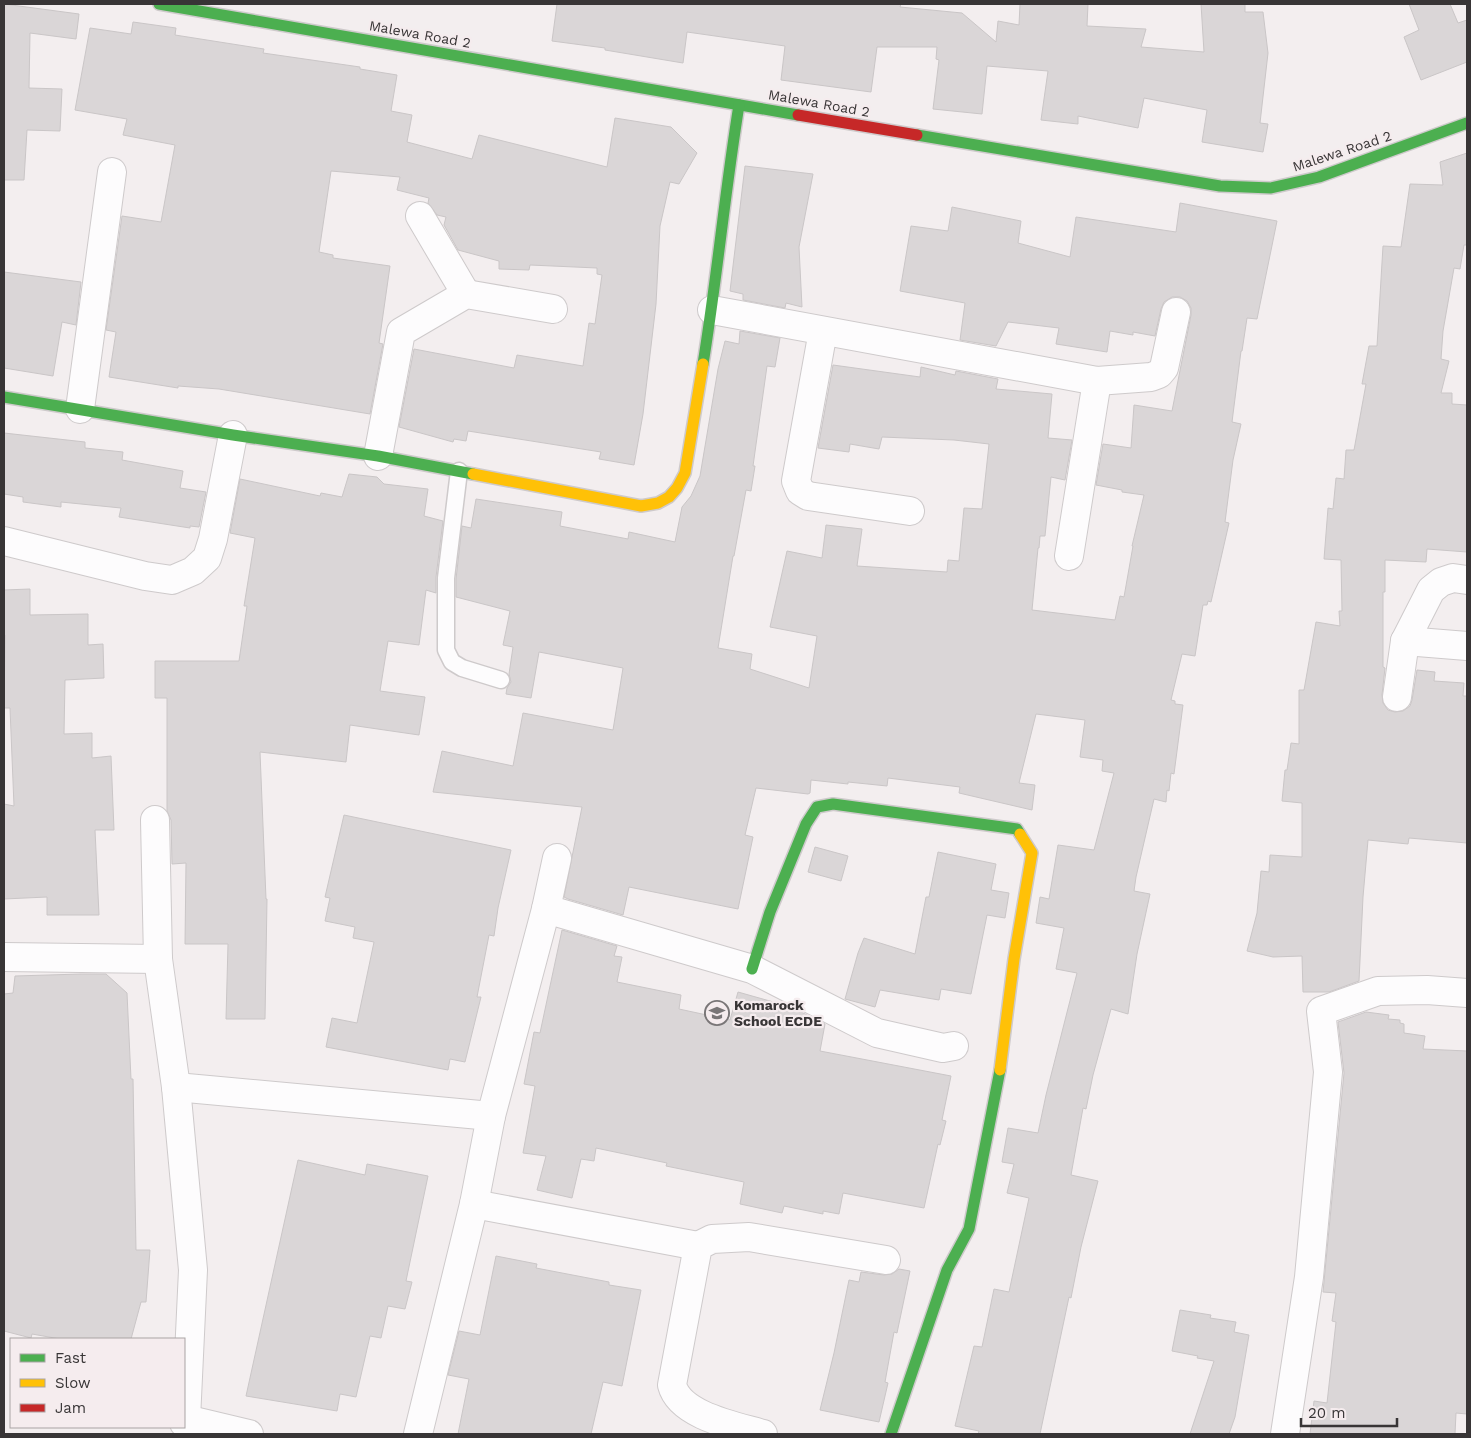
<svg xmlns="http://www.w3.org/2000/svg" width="1471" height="1438" viewBox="0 0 1471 1438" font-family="'Work Sans',sans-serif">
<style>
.building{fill:#dad6d7;stroke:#cac6c7}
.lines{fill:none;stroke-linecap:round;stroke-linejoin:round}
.lane-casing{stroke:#cecacb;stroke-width:19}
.street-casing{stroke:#cecacb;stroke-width:30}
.fast-casing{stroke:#cecacb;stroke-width:14}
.slow-casing{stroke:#cecacb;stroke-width:14}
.jam-casing{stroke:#cecacb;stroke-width:14}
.lane{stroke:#fdfcfd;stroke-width:16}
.street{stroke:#fdfcfd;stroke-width:28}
.fast{stroke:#4caf50;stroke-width:11}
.slow{stroke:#ffc107;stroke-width:11}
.jam{stroke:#c62828;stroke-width:11}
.labels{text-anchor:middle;stroke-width:4.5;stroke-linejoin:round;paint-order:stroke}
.street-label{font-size:14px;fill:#383536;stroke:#f5ecee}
.poi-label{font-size:14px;font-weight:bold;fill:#383536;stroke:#f5ecee;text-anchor:start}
</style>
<rect width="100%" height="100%" fill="#f3eeef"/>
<!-- building -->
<g class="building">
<polygon points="4,4 79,14 76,39 30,33 29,88 62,89 60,131 27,130 24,180 4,180"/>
<polygon points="557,4 901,4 900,7 962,13 996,42 998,21 1019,25 1020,4 1088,4 1087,26 1146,29 1141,47 1204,52 1201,4 1245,4 1245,12 1263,12 1268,53 1260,123 1268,124 1263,152 1202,142 1207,110 1144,98 1138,128 1078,116 1078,124 1041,120 1048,71 987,66 982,114 933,109 939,60 936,59 937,47 877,47 871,92 781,80 785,46 687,32 683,63 605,50 605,48 552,41"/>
<polygon points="1409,4 1450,4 1458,23 1467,20 1467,62 1421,80 1404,37 1419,30"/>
<polygon points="133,22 176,28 175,35 264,49 263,53 360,67 360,69 397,75 391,111 412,115 407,142 472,159 479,135 607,167 615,118 671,127 697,153 679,184 670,182 660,226 656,304 643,414 634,465 599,459 601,452 468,431 466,441 454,439 453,442 399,427 414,349 514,368 517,355 583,366 589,323 595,324 602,275 597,274 597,268 530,265 529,270 499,269 499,261 458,250 444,225 446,217 437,215 428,203 429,198 397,190 400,177 331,171 319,252 333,255 333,258 390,266 379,343 383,344 370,414 219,389 178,386 178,388 109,377 116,332 106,330 122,216 161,222 175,145 123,135 127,119 75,110 90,28 131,34"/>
<polygon points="1467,153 1467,245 1464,245 1460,269 1454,268 1443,331 1441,359 1449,361 1441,393 1452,393 1452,404 1467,405 1467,552 1427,549 1426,562 1385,560 1385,592 1383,592 1383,667 1385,668 1382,695 1383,703 1388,710 1395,712 1403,711 1410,706 1412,700 1417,670 1435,672 1434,681 1464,683 1463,696 1467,696 1467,843 1409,838 1408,844 1368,840 1363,897 1359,981 1329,992 1303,992 1302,956 1273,957 1247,951 1257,913 1261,871 1269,872 1270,855 1302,857 1302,803 1282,801 1285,770 1287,770 1291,743 1299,744 1299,690 1304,690 1316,622 1340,626 1339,611 1342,611 1341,560 1324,559 1328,508 1333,509 1336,478 1344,479 1346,450 1354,450 1366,384 1362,384 1369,346 1377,346 1383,246 1401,247 1410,184 1443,185 1440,162"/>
<polygon points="745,166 813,174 799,247 802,307 786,303 785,308 743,300 743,294 730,291"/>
<polygon points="1180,203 1277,221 1257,319 1247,318 1242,351 1241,351 1232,422 1241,424 1233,460 1225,522 1229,523 1211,602 1208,601 1207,605 1203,605 1195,656 1182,654 1171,700 1175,701 1175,704 1183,705 1174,774 1171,773 1169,791 1167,790 1166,802 1154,799 1136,877 1134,891 1150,894 1137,954 1128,1014 1111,1009 1093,1075 1086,1109 1083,1108 1071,1175 1098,1181 1081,1247 1071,1298 1069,1297 1040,1434 978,1434 979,1431 955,1426 974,1346 982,1347 994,1289 1009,1292 1029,1198 1007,1193 1014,1164 1002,1162 1008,1128 1038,1133 1046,1095 1077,973 1056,969 1064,928 1036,923 1040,897 1049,899 1058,845 1094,850 1114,773 1102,771 1103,760 1080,757 1085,720 1036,714 1019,783 1035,785 1032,810 959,793 960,787 888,778 887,786 848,782 848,784 811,780 810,793 808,794 756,788 745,835 753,837 738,909 629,887 623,915 568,899 564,897 582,807 433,792 442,751 513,766 523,713 613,730 623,668 539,652 531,698 506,694 507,688 511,682 509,674 513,647 503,645 510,611 456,597 456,579 462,526 471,528 476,499 562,512 560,526 628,539 629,532 675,542 682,507 691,496 700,476 718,369 725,341 739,344 740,331 780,338 775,367 767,366 753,466 755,466 751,491 746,490 734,556 733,556 718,648 752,654 750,669 809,688 817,636 770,627 787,551 822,558 826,525 862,529 857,566 947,572 948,560 959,561 964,508 982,509 989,444 954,440 882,437 879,449 850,444 849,452 818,448 833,365 920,377 921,367 955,375 956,371 998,379 996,389 1052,394 1048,438 1072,440 1065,480 1051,477 1045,536 1040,536 1039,548 1038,548 1032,610 1115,620 1120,596 1124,597 1133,546 1132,546 1144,495 1122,492 1122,490 1096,485 1103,444 1131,448 1134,405 1172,411 1191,315 1191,308 1187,301 1180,297 1172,297 1164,302 1161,309 1155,336 1133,332 1133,335 1110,331 1107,352 1056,344 1059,328 1008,322 996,346 960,340 965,303 900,291 911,226 948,231 952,207 1021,221 1018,243 1070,257 1076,217 1176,232"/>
<polygon points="4,272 81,282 76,325 62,322 53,376 4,368"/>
<polygon points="4,433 85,442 85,448 123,452 122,460 183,471 180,488 206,492 199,527 190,526 190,528 119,517 121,508 61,502 61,507 23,502 23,497 4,494"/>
<polygon points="349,474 377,477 384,484 428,489 424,516 443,521 436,577 436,593 426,590 419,645 388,641 380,691 425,697 419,735 350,725 346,762 260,752 266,899 267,899 265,1019 226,1019 228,944 185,944 186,863 172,864 171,820 167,811 167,698 155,698 155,661 239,661 247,606 244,606 255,538 230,533 240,479 320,496 321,493 342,497"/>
<polygon points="30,589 30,615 88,614 88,645 103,644 104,678 65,680 64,734 92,733 92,758 111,756 114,830 95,830 99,915 47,915 47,897 4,899 4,804 14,806 10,708 4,708 5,635 4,635 4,590"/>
<polygon points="344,815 511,850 498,908 494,936 489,935 477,997 481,997 465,1062 450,1059 448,1070 326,1047 332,1018 357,1023 374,942 353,938 355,927 325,921 330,898 325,897"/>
<polygon points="815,847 848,856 841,881 808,872"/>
<polygon points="938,852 996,864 991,890 1009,893 1005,918 987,915 971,994 941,989 939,1000 880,990 875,1007 845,999 858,953 864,938 915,954 926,897 929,897"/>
<polygon points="562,930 617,946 614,956 622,957 617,982 681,995 679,1009 730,1020 738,992 791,1007 825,1024 820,1051 951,1076 942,1120 946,1121 940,1145 938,1144 924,1208 843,1193 839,1214 823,1211 823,1214 784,1206 782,1213 740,1204 744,1182 666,1166 667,1163 596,1148 594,1161 581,1159 572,1198 537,1190 546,1156 523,1153 535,1086 524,1084 534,1032 540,1033"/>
<polygon points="81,974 106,974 127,993 131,1079 133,1079 136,1250 150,1250 146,1302 141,1302 131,1339 60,1339 32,1334 31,1338 4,1331 4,994 13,993 15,976"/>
<polygon points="1366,1012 1389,1015 1388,1019 1400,1020 1400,1023 1404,1024 1404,1033 1425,1036 1423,1049 1467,1051 1467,1414 1456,1413 1455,1434 1310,1434 1314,1401 1327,1403 1336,1322 1332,1321 1336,1293 1323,1292 1344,1073 1338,1022"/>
<polygon points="298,1160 365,1175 367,1164 428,1176 406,1281 412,1282 405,1309 388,1306 381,1338 370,1336 356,1397 340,1394 337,1411 246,1396"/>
<polygon points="496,1256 537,1264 536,1268 609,1282 609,1285 641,1290 622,1386 603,1382 591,1434 458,1434 469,1379 448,1375 459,1331 480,1335"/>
<polygon points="899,1269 910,1271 897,1333 894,1332 885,1382 888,1383 879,1422 820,1410 834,1353 849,1280 859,1282 861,1272 884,1275 892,1274"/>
<polygon points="1180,1310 1211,1315 1210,1318 1236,1322 1234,1332 1249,1335 1235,1417 1229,1434 1190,1434 1214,1361 1197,1358 1198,1356 1172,1351"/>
</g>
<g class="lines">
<defs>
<polyline id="lane" points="459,471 446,578 446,650 452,662 462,668 501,680"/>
<g id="street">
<polyline points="420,216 466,294"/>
<polyline points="712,310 1097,381 1151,377 1159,374 1164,368 1176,312"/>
<polyline points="823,331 796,481 800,491 808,496 910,511"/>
<polyline points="80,409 112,172"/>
<polyline points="378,456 401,332 466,294 553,309"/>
<polyline points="4,541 145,576 172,580 193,571 207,558 213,539 233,435"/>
<polyline points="1069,556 1097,381"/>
<polyline points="1405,641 1467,646"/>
<polyline points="1397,697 1405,641 1431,590 1441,582 1453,578 1467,580"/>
<polyline points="155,820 158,959 176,1087 193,1270 186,1419 184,1423"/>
<polyline points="546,909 752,969 877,1033 943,1048 954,1046"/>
<polyline points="4,957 158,959"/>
<polyline points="176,1087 491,1116"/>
<polyline points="474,1204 698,1246"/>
<polyline points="186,1419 249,1434"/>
<polyline points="418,1434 474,1204 491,1116 546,909 557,858"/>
<path d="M763 1434C736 1426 680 1416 672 1385L698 1246 712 1239 749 1237 886 1260"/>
<polyline points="1285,1434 1309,1277 1328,1072 1321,1011 1378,991 1427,990 1467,993"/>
</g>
<g id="fast">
<polyline points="159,4 798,115"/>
<polyline points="917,135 1220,186 1271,188 1319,177 1467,123"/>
<path d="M703 364C717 278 725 191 739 105"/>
<polyline points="4,397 233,435 378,456 473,474"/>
<polyline points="752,969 770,912 806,824 817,807 833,804 1017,829 1020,834"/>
<polyline points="891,1434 947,1270 969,1229 1000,1070"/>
</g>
<g id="slow">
<polyline points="473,474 641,506 658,503 669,497 677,488 685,473 703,364"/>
<polyline points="1000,1070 1014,959 1032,853 1020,834"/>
</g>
<polyline id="jam" points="798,115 917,135"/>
</defs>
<!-- lane casing -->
<use href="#lane" class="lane-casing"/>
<!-- street casing -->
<use href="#street" class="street-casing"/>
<!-- fast casing -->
<use href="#fast" class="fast-casing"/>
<!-- slow casing -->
<use href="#slow" class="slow-casing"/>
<!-- jam casing -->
<use href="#jam" class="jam-casing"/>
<!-- lane -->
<use href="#lane" class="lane"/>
<!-- street -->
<use href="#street" class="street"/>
<!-- fast -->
<use href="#fast" class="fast"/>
<!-- slow -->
<use href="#slow" class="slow"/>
<!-- jam -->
<use href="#jam" class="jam"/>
</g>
<!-- icons -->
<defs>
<symbol id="school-ring" viewBox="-11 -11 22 22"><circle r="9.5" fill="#f5ecee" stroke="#797677" stroke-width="1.5"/><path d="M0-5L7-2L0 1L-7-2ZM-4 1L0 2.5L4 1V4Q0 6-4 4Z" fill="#797677"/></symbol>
</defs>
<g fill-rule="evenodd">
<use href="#school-ring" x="703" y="999" width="28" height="28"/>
</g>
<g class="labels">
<!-- street labels -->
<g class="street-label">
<text transform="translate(420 34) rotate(10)" y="5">Malewa Road 2</text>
<text transform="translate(819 103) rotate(10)" y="5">Malewa Road 2</text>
<text transform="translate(1342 151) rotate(-18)" y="5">Malewa Road 2</text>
</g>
<!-- poi labels -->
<g class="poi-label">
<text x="734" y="1010">Komarock<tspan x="734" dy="16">School ECDE</tspan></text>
</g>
</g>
<!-- border -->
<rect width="1471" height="1438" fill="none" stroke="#383536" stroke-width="10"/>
<!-- legend -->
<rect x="10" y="1338" width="175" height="90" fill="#f5ecee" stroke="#a9a3a4"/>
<rect x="20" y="1354" width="25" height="8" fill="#4caf50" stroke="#a9a3a4"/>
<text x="55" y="1363" font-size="15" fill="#383536">Fast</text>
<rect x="20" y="1379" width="25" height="8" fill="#ffc107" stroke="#a9a3a4"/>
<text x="55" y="1388" font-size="15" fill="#383536">Slow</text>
<rect x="20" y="1404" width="25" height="8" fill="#c62828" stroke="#a9a3a4"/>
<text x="55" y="1413" font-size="15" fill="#383536">Jam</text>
<!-- scale -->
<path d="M1301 1418v8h96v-8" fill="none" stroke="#383536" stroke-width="2.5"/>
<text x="1308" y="1418" font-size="15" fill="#383536" stroke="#f5ecee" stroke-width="4" paint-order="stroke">20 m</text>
</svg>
